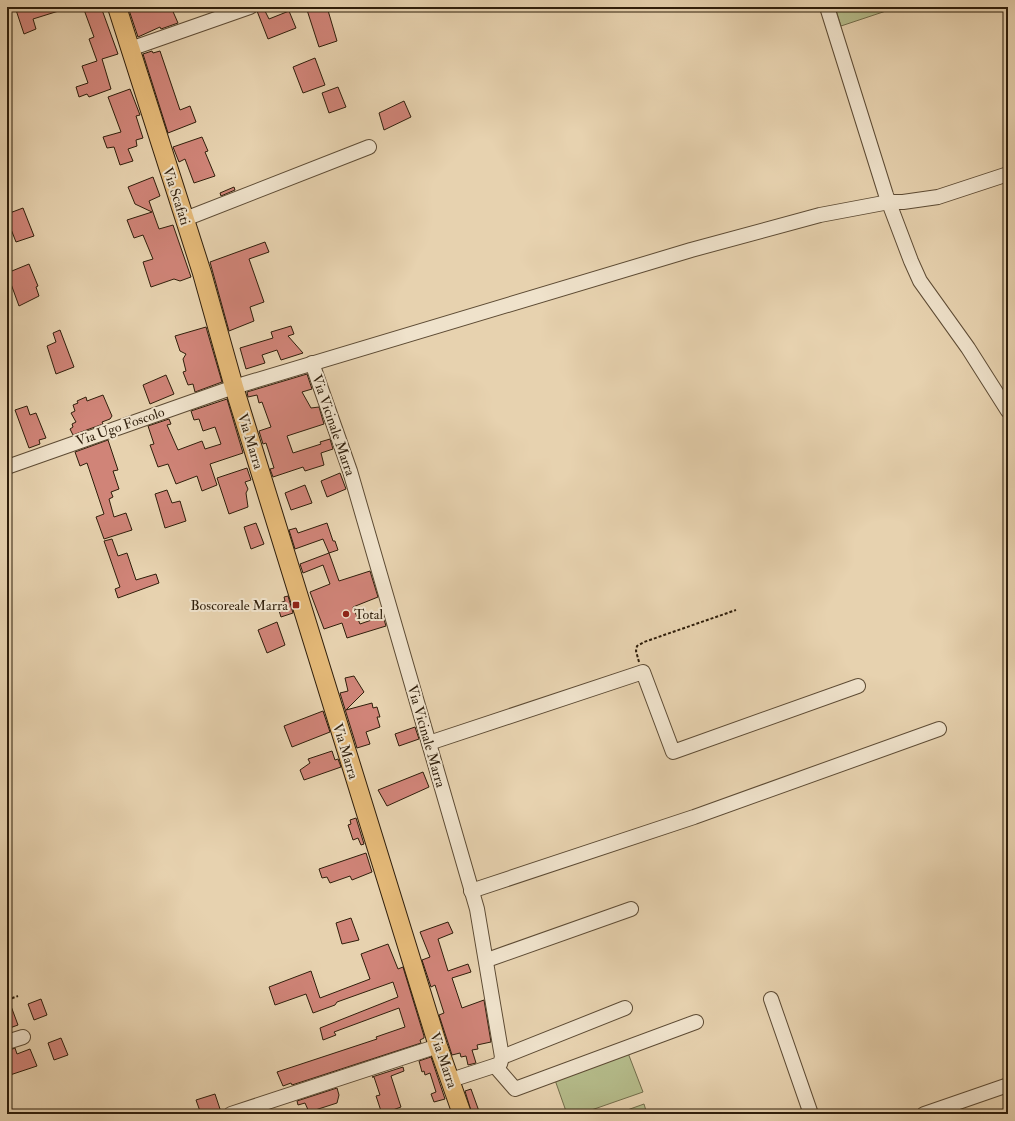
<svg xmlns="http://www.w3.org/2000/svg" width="1015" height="1121" viewBox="0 0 1015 1121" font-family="'IM FELL Double Pica',serif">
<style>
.green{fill:#b5bc8b;stroke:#726d4b}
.building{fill:#d08478;stroke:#2f1e0b}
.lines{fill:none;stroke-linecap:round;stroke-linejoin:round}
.minor-casing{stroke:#5d4b34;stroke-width:16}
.major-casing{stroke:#2f1e0b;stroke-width:20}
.path{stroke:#2f1e0b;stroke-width:2;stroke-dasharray:3 2;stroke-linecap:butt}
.minor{stroke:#efe2cb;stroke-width:14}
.major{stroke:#e4b978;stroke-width:18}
.poi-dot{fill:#8f2418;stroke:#efe2cb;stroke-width:1.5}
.labels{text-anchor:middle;stroke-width:4;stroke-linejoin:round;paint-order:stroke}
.street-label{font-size:14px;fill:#2f1e0b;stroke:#efe2cb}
.poi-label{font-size:14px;fill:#2f1e0b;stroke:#efe2cb;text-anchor:end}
</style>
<rect width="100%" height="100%" fill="#e7d2af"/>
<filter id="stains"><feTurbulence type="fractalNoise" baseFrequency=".005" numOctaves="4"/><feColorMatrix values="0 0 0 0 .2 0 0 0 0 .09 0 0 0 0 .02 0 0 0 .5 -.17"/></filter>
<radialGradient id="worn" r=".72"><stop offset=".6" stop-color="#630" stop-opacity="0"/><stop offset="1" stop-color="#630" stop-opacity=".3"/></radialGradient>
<!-- green -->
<g class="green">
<polygon points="835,7 898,7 841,26"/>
<polygon points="628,1053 643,1092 580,1114 567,1114 555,1080"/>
<polygon points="644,1104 647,1114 616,1114"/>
</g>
<!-- building -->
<g class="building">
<polygon points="15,7 65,7 65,9 33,19 36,29 24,34"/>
<polygon points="83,7 101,7 118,54 102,59 111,89 89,97 87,94 79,97 76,87 88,83 82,66 97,61 89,39 94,37"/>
<polygon points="128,7 146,7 147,11 157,7 171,7 178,23 161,29 160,27 138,37"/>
<polygon points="258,7 263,7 269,19 289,11 296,28 268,39 257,11"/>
<polygon points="315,7 327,7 337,41 319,47 307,10"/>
<polygon points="152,51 153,53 160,51 180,110 190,106 196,122 168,133 143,54"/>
<polygon points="315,58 325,85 303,93 293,67"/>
<polygon points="338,87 346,107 329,113 322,93"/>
<polygon points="130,89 140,115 136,116 143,138 136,140 137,146 128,149 133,161 120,165 114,147 107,148 103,137 121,132 108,97"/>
<polygon points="404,101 411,117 384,130 379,113"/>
<polygon points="202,137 208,151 205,152 215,176 194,183 185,159 179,162 173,147"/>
<polygon points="153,177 160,196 149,201 159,229 173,225 191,277 180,281 174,279 151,287 143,262 153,259 143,235 134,238 127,220 152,212 135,204 128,187"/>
<polygon points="234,187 235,190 221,196 220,193"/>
<polygon points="23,208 34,236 16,242 7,219 7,214"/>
<polygon points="265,242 269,252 249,259 264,302 250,307 254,321 229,331 210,262"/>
<polygon points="29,264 38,286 36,287 39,296 19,306 7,273"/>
<polygon points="291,326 294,334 288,336 303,353 281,360 277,350 262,355 265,363 246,369 240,348 273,338 271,332"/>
<polygon points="206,327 222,382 195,392 193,384 188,385 183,372 186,371 183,359 186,354 180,351 175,336"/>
<polygon points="60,330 74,367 56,374 47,346 56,342 53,333"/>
<polygon points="307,374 312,389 302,392 311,408 319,407 324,424 287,436 293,453 321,444 320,442 330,439 333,449 321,453 324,465 305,471 303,467 273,477 270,469 274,468 266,443 263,444 259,431 271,427 262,402 259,403 257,395 248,397 247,392"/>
<polygon points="166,375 174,394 150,404 143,385"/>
<polygon points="103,395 112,416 110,419 102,422 103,424 73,435 70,429 73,427 72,424 76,422 71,413 75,411 73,405 78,403 77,401 86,397 87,401"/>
<polygon points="227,399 243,453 210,464 217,485 202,491 197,476 176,484 168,464 158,467 150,445 154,444 148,426 169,419 171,424 167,425 178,450 202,441 205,449 221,444 215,427 203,431 199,419 194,420 191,411"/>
<polygon points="27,406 30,415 36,413 46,438 39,440 40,444 29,448 15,410"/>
<polygon points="108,440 118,470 113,471 119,489 111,492 113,497 109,499 114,517 126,513 132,530 104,539 96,517 104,514 87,463 80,466 75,452"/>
<polygon points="247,468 251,480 245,482 248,489 246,493 248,507 229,514 217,478"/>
<polygon points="340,473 346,489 327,497 321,481"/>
<polygon points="305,485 312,503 291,510 285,493"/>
<polygon points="167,490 172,503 180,501 186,521 165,528 155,494"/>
<polygon points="256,523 264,544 251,549 244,527"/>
<polygon points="327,523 333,541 335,541 338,550 329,553 323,539 295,549 289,530 296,528 298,533"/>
<polygon points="112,539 118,556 127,553 136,580 156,574 159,583 118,598 115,589 120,587 104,541"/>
<polygon points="329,553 339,581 370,571 378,597 353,607 360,624 383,616 386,626 347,638 342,623 324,629 310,592 330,584 323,565 303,573 300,564"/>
<polygon points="288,596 293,613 281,617 277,604 285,601 284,597"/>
<polygon points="277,622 285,645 267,653 258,630"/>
<polygon points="354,676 364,692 346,710 372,703 373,708 377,707 380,717 377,717 380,727 366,732 370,744 357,748 340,693 348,691 345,678"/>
<polygon points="323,711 330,732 292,747 284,726"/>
<polygon points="415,727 419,739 399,746 395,734"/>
<polygon points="332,751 335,760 338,759 341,767 304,780 300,770 310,763 308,759"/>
<polygon points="423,772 429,787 387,806 378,790"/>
<polygon points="356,818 364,844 361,845 358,838 353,840 348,825 351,824 350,820"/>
<polygon points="366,853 372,872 352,880 350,876 330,883 327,877 322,878 319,869"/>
<polygon points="351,918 359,940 342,944 336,923"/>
<polygon points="448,922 453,933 438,939 448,971 468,964 471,972 452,978 462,1008 484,1000 491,1042 477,1045 478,1049 472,1050 476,1063 468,1065 466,1056 461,1057 460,1053 452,1055 439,1015 444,1013 435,985 431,987 422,960 430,957 420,932"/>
<polygon points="388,944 398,969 403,967 424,1036 424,1038 420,1040 421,1043 292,1085 291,1083 283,1086 277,1072 377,1039 376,1037 405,1027 399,1008 334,1032 336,1035 323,1040 320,1028 398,997 393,982 337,1002 335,1005 313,1013 306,994 275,1005 269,987 311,971 320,998 370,979 361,954"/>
<polygon points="7,998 8,998 18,1025 7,1029"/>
<polygon points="41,999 47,1015 34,1020 28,1004"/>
<polygon points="61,1038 68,1055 54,1060 48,1043"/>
<polygon points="15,1048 17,1054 30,1049 37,1066 7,1076 7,1051"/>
<polygon points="431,1057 445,1099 434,1102 431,1094 436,1092 430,1073 425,1075 424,1071 422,1072 419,1061"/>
<polygon points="403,1067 404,1071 391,1076 401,1107 382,1114 376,1096 380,1095 374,1077 372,1077"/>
<polygon points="337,1088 339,1095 337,1103 309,1112 305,1103 298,1105 297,1101"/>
<polygon points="471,1089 480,1114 472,1114 465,1091"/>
<polygon points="215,1094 221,1112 201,1114 196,1100"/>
</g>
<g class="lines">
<defs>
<g id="minor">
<polyline points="827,7 886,195 911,261 920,281 968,348 1008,411"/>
<polyline points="130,49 250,7"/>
<polyline points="185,219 369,147"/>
<polyline points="312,363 350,471 477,909 502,1057 500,1064 451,1080"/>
<polyline points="7,467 234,387 691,250 820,215 889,202 903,202 938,197 1008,174"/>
<polyline points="429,743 643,672 673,752 858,686"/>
<polyline points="471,891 694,817 939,729"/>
<polyline points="487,960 631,909"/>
<polyline points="771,999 811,1114"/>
<polyline points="7,1042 23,1037"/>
<polyline points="502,1057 625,1008"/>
<polyline points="495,1066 515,1089 696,1022"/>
<polyline points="231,1114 438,1046"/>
<polyline points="924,1114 1008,1085"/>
</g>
<polyline id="major" points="117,7 202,273 234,387 438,1046 462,1114"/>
</defs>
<!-- minor casing -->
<use href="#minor" class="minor-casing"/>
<!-- major casing -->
<use href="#major" class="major-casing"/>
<!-- path -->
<g class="path">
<polyline points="639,662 636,651 637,646 644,642 736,610"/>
<polyline points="7,1000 18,996"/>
</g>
<!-- minor -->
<use href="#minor" class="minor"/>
<!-- major -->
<use href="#major" class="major"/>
</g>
<!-- markers -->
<g class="poi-dot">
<rect x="292" y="601" width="8" height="8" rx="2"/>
<circle cx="346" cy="614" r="4"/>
</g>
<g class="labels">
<!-- street labels -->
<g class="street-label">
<text transform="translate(177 196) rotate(72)" y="5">Via Scafati</text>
<text transform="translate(334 425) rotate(71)" y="5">Via Vicinale Marra</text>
<text transform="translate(120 426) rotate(-19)" y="5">Via Ugo Foscolo</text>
<text transform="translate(251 441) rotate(73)" y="5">Via Marra</text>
<text transform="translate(427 736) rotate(74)" y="5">Via Vicinale Marra</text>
<text transform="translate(346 751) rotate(73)" y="5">Via Marra</text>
<text transform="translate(444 1060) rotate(71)" y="5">Via Marra</text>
</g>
<!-- poi labels -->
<g class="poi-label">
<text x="288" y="610">Boscoreale Marra</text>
<text x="354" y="619" text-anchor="start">Total</text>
</g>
</g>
<!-- margin -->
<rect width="1015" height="1121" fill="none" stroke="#e7d2af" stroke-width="24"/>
<rect x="8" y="8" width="999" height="1105" fill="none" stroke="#2f1e0b" stroke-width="2"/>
<rect x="12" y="12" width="991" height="1097" fill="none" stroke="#2f1e0b"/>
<rect width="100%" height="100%" filter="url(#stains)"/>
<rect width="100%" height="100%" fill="url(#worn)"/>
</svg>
